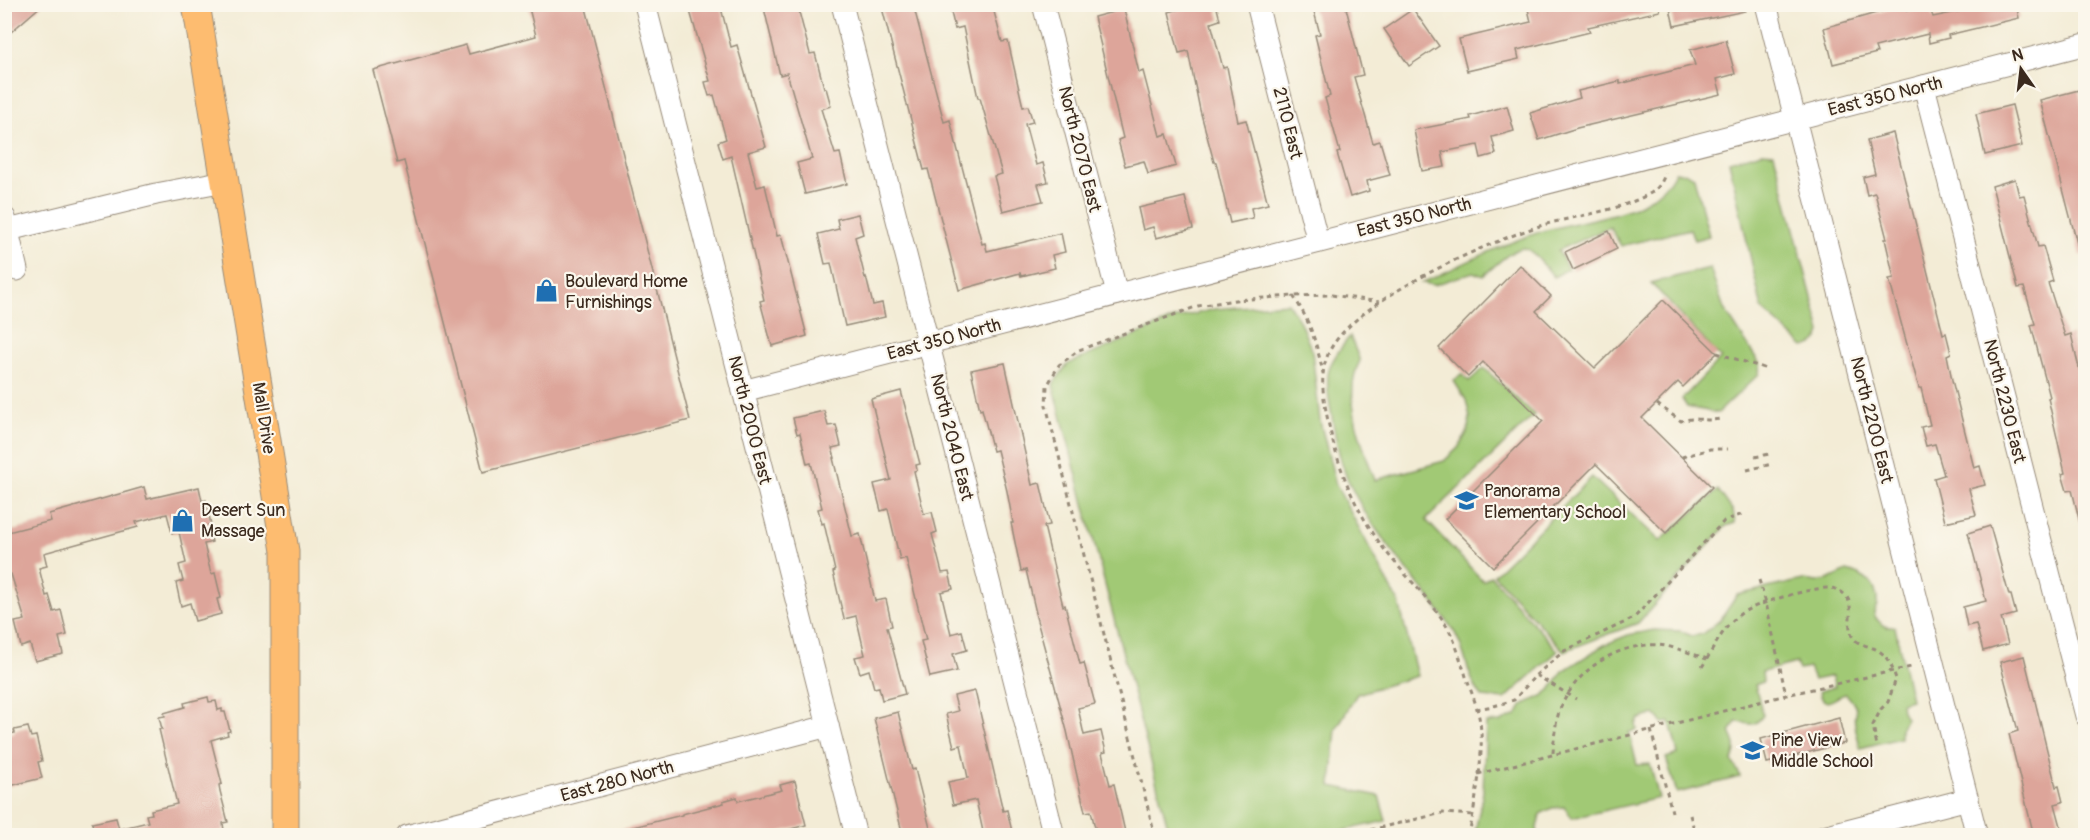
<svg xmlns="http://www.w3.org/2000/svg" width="2090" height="840" viewBox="0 0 2090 840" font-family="Pangolin,sans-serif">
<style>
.green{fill:#a1c974;stroke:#6e7a49;stroke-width:1.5}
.building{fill:#dda59a}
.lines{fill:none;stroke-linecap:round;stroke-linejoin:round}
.minor-casing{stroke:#978b7a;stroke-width:23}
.major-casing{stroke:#978b7a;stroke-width:29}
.path{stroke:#978b7a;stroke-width:3;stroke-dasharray:4.5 4.5;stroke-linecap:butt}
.minor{stroke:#fff;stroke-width:21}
.major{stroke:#fdbc6f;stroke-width:27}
.labels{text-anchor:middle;stroke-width:4.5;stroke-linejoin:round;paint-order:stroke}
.street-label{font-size:18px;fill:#3b2a1e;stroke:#fbf7ec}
.poi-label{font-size:18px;fill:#3b2a1e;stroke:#fbf7ec;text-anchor:start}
</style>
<rect width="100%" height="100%" fill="#fbf7ec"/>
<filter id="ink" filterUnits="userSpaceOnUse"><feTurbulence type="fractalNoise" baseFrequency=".0167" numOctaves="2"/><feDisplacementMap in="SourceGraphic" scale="12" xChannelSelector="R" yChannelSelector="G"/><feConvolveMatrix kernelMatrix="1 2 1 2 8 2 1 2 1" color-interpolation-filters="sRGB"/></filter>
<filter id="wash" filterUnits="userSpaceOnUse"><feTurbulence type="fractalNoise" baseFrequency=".008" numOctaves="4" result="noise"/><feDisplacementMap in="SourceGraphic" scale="24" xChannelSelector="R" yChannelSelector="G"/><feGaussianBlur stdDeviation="1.35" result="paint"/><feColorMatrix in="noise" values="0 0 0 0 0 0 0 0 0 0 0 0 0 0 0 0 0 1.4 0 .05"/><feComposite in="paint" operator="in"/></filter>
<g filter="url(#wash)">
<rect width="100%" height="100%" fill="#f3ecd6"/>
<!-- green -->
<g class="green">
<path d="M1762 152 1774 153 1821 332C1818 342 1814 345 1804 347L1762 309 1729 161Z"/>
<path d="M1675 172 1688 174 1694 177 1709 236 1694 240 1690 229 1621 246 1610 227 1558 250 1568 269 1554 277C1548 270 1534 252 1527 249 1515 244 1492 269 1483 276L1473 272 1434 285 1422 283C1461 265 1500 245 1540 232 1571 222 1620 217 1646 201 1658 194 1669 184 1675 172Z"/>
<polygon points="1710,268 1724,309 1760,364 1759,374 1718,413 1687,407 1682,399 1721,358 1651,283"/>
<polygon points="1288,303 1300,322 1312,351 1320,421 1336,485 1399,603 1417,676 1357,694 1336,729 1331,786 1379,796 1386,821 1324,835 1170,835 1053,384 1068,364 1174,319 1215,309"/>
<path d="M1350 336 1360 361C1341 395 1363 447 1375 480L1444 461 1458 448 1467 433 1470 418 1466 400 1454 381 1461 374 1469 381 1484 368 1534 415 1426 520 1483 581 1491 576 1558 651 1505 699 1482 697C1465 675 1466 647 1451 627 1417 577 1371 534 1347 478 1339 458 1335 437 1332 416 1329 401 1325 380 1330 366 1335 355 1343 345 1350 336Z"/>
<polygon points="1592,477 1660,541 1718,490 1733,511 1735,523 1726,526 1638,623 1564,651 1494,575"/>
<path d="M1847 571C1863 575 1878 584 1877 603 1877 607 1874 610 1874 613 1875 620 1882 624 1887 627H1895L1911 700 1901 703 1902 711 1906 718 1900 729V738L1860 748C1859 740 1856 733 1855 724 1852 707 1863 712 1846 694 1834 696 1825 712 1819 691L1835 687 1832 676 1814 680 1809 668 1799 670 1796 663 1762 672 1763 682 1755 685 1763 715C1753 730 1749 722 1736 722L1730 732C1735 742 1738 749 1732 760 1734 767 1739 770 1740 777L1677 793 1666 758 1678 754 1670 722 1663 723 1655 714 1639 719 1636 724 1637 730 1629 732 1637 765 1650 764 1659 798 1572 818 1564 807 1552 808 1540 814 1537 828 1538 835H1490L1486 832H1475L1483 792 1486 723 1500 722 1517 715 1523 705 1542 696 1550 690 1563 671 1604 645 1628 635 1654 630 1680 631 1692 636 1703 634 1721 619 1737 595 1803 580 1817 582 1828 580Z"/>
</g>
<g id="blocks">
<!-- building -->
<g class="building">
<polygon points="4,4 43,4 4,38"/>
<polygon points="528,4 585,4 690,420 483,472 404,161 397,163 373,70 466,45 469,54 536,36"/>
<polygon points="688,4 720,4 731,47 737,45 766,147 748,152 757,187 765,185 777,236 781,235 807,336 772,346 760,301 764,300 731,156 723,159 718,142 726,139 714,95 709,96 705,82 710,81"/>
<polygon points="763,4 797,4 810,54 815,53 824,88 826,88 831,106 821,109 835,154 840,153 847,184 805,194 797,163 812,159 787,73 780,75"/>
<polygon points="881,4 913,4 944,122 950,120 982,244 985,243 987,251 1061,233 1065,252 1052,255 1055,268 1021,276 1020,273 959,290 928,169 924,170"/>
<polygon points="949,4 992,4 1002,42 1008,41 1023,107 1028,106 1033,122 1025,124 1036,165 1043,163 1048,182 1038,184 1043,201 1003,211 994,176 1002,174 980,98 978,98 963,27 955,29"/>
<polygon points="1197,4 1216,4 1220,20 1211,23 1223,68 1227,67 1238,122 1246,120 1268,204 1251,208 1253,218 1230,223 1216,162 1214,162 1200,110 1188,51 1179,53 1169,12"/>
<polygon points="1312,4 1345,4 1363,75 1354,77 1373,143 1380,141 1390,175 1367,181 1369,191 1350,197 1337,153 1340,152 1325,98 1330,96 1315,35 1320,34"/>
<polygon points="1546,4 1659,4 1660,11 1588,27 1590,32 1517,50 1519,59 1467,71 1459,39 1531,22 1528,9"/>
<polygon points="1669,4 1745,4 1745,11 1674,26"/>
<polygon points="1960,4 2016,4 2019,18 1948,35 1949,38 1929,43 1928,34 1875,47 1877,53 1833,64 1824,28 1904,5 1907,11 1929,6 1933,17 1962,11"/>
<polygon points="1124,9 1139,73 1143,71 1160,136 1167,134 1176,166 1148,174 1144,161 1125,166 1118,140 1123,138 1094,17"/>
<polygon points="1413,9 1439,46 1409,66 1384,29"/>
<polygon points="1726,40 1735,74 1717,79 1721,94 1577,128 1539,140 1530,113 1580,98 1578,91 1620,81 1620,84 1695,65 1690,50"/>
<polygon points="2079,90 2085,117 2085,255 2080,255 2040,100"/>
<polygon points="2012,105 2022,146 1985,155 1976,114"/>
<polygon points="1507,106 1514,131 1492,137 1496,154 1481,158 1478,145 1442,152 1445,167 1422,171 1414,130 1471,119 1470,116"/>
<polygon points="1893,133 1943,334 1946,333 1951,353 1947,355 1952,380 1974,468 1980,466 1985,485 1969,489 1976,515 1945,522 1934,478 1944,475 1935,444 1926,446 1921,427 1930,425 1921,388 1919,388 1889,279 1894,278 1885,239 1887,239 1875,193 1867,195 1863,177 1875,174 1867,140"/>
<polygon points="2015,179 2019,196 2024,195 2038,247 2043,246 2053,281 2048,283 2065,336 2071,334 2085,393 2085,522 2080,523 2072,490 2067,491 2062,474 2065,473 2048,398 2050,397 2031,325 2035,324 2024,287 2018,288 1992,186"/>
<polygon points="1185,197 1193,229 1156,238 1153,227 1143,230 1138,208"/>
<polygon points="858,214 863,234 855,237 865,278 866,277 873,305 882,303 885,317 845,326 831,263 825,264 818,234 839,229 837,219"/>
<polygon points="1609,231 1617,249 1573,270 1565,252"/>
<polygon points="1520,265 1551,296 1536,311 1595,368 1663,300 1717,353 1683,387 1678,382 1642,418 1712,487 1666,533 1596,464 1493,567 1445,519 1543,421 1483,362 1468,377 1439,348"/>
<polygon points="1005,363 1032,485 1040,483 1050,525 1044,526 1063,606 1065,605 1080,664 1084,663 1095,704 1078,708 1084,735 1101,731 1106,752 1102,753 1110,785 1114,784 1125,832 1110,836 1097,836 1091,811 1085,812 1067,731 1035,613 1036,613 1026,570 1021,571 1011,523 1013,523 1007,491 997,450 993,451 982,409 980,410 971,370"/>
<polygon points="901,391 920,464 916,465 917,470 914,471 924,514 932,512 937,532 932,534 942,573 949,572 953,589 941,592 951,634 962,631 967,650 953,654 957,671 930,677 921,641 926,640 906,558 900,560 888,509 881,511 874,484 891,480 871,399"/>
<polygon points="824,411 828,426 836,425 841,446 832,448 835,458 833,458 852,536 860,534 875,601 886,599 892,626 887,627 905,694 882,700 879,687 874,688 869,670 860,673 855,657 865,655 856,616 844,619 833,572 835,571 824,523 822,524 818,509 822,508 811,463 807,464 800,433 797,434 793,418"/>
<polygon points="144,487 147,499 199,487 202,501 206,500 211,525 208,525 212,542 204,544 211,574 215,573 221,598 217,599 221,614 195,621 190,603 181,606 176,583 183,581 179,565 186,563 179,532 172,533 167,514 136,522 138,527 44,553 47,566 39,568 46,596 49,595 54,612 61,610 67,635 59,637 63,654 35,661 30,644 21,647 15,622 25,620 11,574 4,575 4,533 51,521 49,514"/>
<polygon points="1990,526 2009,595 2011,595 2016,614 2001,618 2008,644 1983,651 1976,624 1967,626 1963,607 1986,601 1968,533"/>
<polygon points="2024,656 2056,787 2059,786 2063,802 2055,804 2062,830 2041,836 2034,836 2009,734 2018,731 2000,662"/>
<polygon points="975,691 1003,811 1007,810 1013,836 984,836 976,800 953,805 948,782 968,778 961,745 954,747 946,714 958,711 954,696"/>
<polygon points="208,697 209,702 216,701 218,710 222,709 222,712 225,712 230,731 227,732 228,735 211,740 222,784 219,785 220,791 228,822 223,823 224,831 206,836 95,836 92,823 116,818 119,829 148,822 146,815 152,814 151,810 177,804 159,729 162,729 159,717 165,716 164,713 185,707 184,703"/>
<polygon points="898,712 912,770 915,769 932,836 903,836 874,718"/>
<polygon points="1839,718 1845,743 1767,763 1761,739"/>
<polygon points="28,727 31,737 36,736 42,761 38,762 42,778 9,786 6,777 4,777 4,735 15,733 14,730"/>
<polygon points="795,781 806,825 765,836 621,836 621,830 682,815 682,814 724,803 723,801 737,797 738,801 782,790 780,785"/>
</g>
</g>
</g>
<g filter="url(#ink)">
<use href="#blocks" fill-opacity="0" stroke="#978b7a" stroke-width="1.5"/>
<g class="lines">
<defs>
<g id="minor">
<polyline points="645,4 856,836"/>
<polyline points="842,4 1054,836"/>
<polyline points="1043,4 1117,294"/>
<polyline points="1257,4 1318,242"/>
<polyline points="1766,4 1977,836"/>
<polyline points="1924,86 2086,716"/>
<polyline points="5,218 17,270"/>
<polyline points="4,231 156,194 225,181"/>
<polyline points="743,391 2086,44"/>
<polyline points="407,836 828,726"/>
<polyline points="1824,836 1968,799"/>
</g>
<polyline id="major" points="196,4 285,551 285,836"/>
</defs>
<!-- minor casing -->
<use href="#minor" class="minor-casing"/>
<!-- major casing -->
<use href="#major" class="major-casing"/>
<!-- path -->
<g class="path">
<path d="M1293 296C1310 320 1317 345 1323 373"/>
<polyline points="1717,353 1767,369"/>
<path d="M1657 404 1681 421C1695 416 1704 422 1720 419"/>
<polyline points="1682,457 1710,449 1727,449"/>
<polyline points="1755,457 1769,454"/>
<polyline points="1747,470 1772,464"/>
<polyline points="1759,580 1766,603 1786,695"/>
<path d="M1702 667C1713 650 1723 627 1739 615 1752 604 1810 588 1827 588 1834 588 1839 589 1844 594 1858 606 1842 629 1856 641 1860 644 1868 646 1873 648 1887 653 1892 666 1896 679L1888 702 1881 709 1873 725 1877 747"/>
<polyline points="1536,675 1576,699"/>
<polyline points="1476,709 1494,706 1514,700 1536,675 1564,651 1634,618 1724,521 1743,514"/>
<polyline points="1651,730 1672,812"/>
<path d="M1553 753C1554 739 1555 725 1559 712 1573 674 1609 648 1648 645 1667 643 1689 653 1707 659"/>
<polyline points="1478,774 1786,695 1911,667"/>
<polyline points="1690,815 1696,836"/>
<polyline points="1678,834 1679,836"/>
<polyline points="1155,836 1046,405 1047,386 1059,365 1079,350 1198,306 1235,300 1293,296 1331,295 1380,302"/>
<polyline points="1344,836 1443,813 1473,815"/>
<path d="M1469 836C1475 803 1486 748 1479 717 1476 702 1469 687 1465 673 1460 660 1457 646 1451 634 1434 600 1398 571 1377 539 1352 503 1337 464 1328 421 1324 401 1319 377 1327 357 1345 303 1490 241 1543 225 1578 215 1616 212 1649 194 1657 190 1663 182 1665 173"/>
</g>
<!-- minor -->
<use href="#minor" class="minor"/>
<!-- major -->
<use href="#major" class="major"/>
</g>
</g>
<!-- icons -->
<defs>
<symbol id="shop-bare" viewBox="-9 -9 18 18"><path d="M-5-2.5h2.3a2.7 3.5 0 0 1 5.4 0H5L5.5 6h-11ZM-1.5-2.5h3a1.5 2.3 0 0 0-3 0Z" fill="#1f6fb2" stroke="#fbf7ec" stroke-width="2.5" paint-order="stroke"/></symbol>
<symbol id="school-bare" viewBox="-9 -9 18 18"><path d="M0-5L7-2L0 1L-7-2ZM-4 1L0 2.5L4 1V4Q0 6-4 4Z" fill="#1f6fb2" stroke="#fbf7ec" stroke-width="2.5" paint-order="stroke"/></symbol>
</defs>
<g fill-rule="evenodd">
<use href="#shop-bare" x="530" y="274" width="33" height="33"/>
<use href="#school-bare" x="1450" y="484" width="33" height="33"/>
<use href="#shop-bare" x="166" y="504" width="33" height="33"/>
<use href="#school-bare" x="1736" y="734" width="33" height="33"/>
</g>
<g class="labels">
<!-- street labels -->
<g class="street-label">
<text transform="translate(1885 96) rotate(-14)" y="6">East 350 North</text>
<text transform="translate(1288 123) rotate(76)" y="6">2110 East</text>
<text transform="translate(1080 149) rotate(76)" y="6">North 2070 East</text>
<text transform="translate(1414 217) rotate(-14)" y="6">East 350 North</text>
<text transform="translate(944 339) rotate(-15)" y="6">East 350 North</text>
<text transform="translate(2005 401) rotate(76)" y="6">North 2230 East</text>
<text transform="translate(264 418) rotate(81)" y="6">Mall Drive</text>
<text transform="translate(750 420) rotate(76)" y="6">North 2000 East</text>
<text transform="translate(1872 420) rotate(76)" y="6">North 2200 East</text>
<text transform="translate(952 437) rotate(76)" y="6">North 2040 East</text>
<text transform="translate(617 781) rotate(-15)" y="6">East 280 North</text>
</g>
<!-- poi labels -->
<g class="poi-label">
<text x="565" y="287">Boulevard Home<tspan x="565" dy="21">Furnishings</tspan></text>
<text x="1484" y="497">Panorama<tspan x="1484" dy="21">Elementary School</tspan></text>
<text x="201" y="516">Desert Sun<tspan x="201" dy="21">Massage</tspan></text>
<text x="1771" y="746">Pine View<tspan x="1771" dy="21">Middle School</tspan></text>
</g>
</g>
<!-- margin -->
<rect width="2090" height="840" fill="none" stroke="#fbf7ec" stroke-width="24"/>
<!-- north arrow -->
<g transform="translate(2021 69) rotate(346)" stroke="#fbf7ec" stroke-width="4.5" paint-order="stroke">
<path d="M0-4.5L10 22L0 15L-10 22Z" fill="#3b2a1e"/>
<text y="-9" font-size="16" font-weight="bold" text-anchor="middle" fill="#3b2a1e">N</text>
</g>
</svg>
